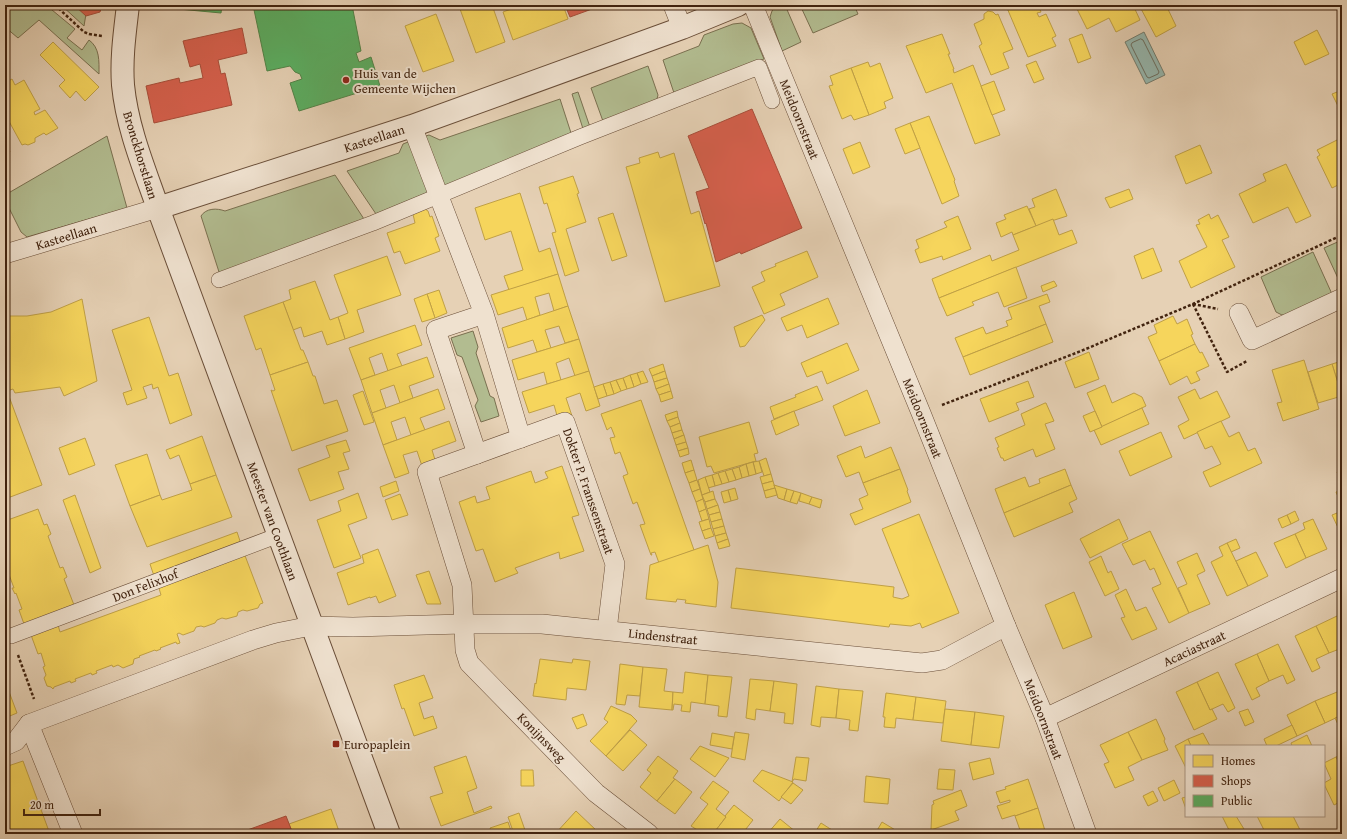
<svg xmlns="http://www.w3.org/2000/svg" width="1347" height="839" viewBox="0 0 1347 839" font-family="'Gentium Book Plus',serif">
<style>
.green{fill:#b2bc90;stroke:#7a7050}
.water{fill:#96b7ae;stroke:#747c6e}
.homes{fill:#f6d55c;stroke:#c0a045}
.shops{fill:#d6604d;stroke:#a94e3a}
.public{fill:#5aae61;stroke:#528448}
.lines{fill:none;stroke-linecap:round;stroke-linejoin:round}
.shore{stroke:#6c6d5e;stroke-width:1}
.pedestrian-casing{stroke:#6a4e38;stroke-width:16}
.minor-casing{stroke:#6a4e38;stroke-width:20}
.tertiary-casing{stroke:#6a4e38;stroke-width:24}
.path{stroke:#41230f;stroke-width:2.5;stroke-dasharray:3 2;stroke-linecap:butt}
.pedestrian{stroke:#efe1cf;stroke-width:15}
.minor{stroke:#efe1cf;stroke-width:19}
.tertiary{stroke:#efe1cf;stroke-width:22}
.poi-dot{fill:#8f2418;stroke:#efe1cf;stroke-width:1.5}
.labels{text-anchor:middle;stroke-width:4;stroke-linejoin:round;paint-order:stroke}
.poi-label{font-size:13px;fill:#41230f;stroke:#efe1cf;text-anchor:start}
.street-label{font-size:13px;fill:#41230f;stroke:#efe1cf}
</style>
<rect width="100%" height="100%" fill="#e6d1b5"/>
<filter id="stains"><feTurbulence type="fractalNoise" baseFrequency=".005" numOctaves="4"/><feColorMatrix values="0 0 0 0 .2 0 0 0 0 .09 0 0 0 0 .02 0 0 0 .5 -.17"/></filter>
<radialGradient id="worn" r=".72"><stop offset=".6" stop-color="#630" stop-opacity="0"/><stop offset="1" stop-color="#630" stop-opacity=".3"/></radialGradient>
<!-- green -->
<g class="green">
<path d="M5 5H46L75 29 67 38 82 50 89 40C100 48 99 61 99 74L39 20 18 38 5 27Z"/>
<polygon points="61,5 94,5 86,14 84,26"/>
<polygon points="785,5 801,42 782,51 770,17 772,11 776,6"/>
<polygon points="800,5 854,5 858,14 813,33"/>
<polygon points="742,23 751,28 764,59 675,96 663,60 699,46 704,35 733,24"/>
<polygon points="648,66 658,95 656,103 604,124 591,88"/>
<polygon points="578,92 591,130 584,132 572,94"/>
<polygon points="560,99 572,136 442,190 423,137 429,135 440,140"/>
<polygon points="107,136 127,208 27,237 21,232 5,200 5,195"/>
<polygon points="408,142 410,142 429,192 376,214 347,171 399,153 403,144"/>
<path d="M335 175 364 219 220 275 201 216C206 208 217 208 225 211Z"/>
<polygon points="1342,240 1342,287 1324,248"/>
<polygon points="1313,252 1332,294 1287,315 1282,315 1276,312 1261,277"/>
<polygon points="473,331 478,347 476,353 490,396 494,398 499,416 481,422 475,406 478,400 462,357 457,355 451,338"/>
</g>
<!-- water -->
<polygon class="water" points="1144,32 1165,75 1146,84 1125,42"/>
<!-- homes -->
<g class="homes">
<polygon points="465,5 492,5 505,42 476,53 460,9 465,8"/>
<polygon points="522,5 563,5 568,19 513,40 503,12"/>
<polygon points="1013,5 1038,5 1041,12 1037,13 1039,17 1046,14 1056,36 1052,38 1056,46 1028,57 1007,8"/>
<polygon points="1075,5 1133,5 1140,20 1116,32 1109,18 1087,29"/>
<polygon points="1139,5 1166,5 1176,26 1156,37"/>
<polygon points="988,11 993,12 996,15 998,14 1013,49 1003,53 1009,68 991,75 979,46 982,44 974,24 984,19 984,14"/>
<polygon points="436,14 454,61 423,72 405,26"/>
<polygon points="1317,30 1329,54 1305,65 1294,42"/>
<polygon points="942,34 950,54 948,54 954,69 953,69 954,73 973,65 1000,135 975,144 952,83 926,93 906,46"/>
<polygon points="1082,34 1091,58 1078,63 1069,39"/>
<polygon points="5,42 10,47 5,50"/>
<polygon points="53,42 99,87 85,101 76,91 70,98 59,86 65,80 40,55"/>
<polygon points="1036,61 1044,79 1034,83 1026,65"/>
<polygon points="868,62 870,67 880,63 893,98 884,102 886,108 869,115 851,68"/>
<polygon points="851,68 869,115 854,120 851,115 842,119 829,86 833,85 830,76"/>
<polygon points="12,79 15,85 24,80 40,109 34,112 35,115 45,110 58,128 46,135 44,133 35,138 35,142 28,145 25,144 22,145 5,114 5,83"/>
<polygon points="994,81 1005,110 992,115 981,86"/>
<polygon points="1342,90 1342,122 1339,115 1340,110 1332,94"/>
<polygon points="929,116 955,180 954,181 959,196 942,204 910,123"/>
<polygon points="910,123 920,148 905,154 895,129"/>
<polygon points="1339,139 1342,144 1342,183 1332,188 1317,157 1320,155 1317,150"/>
<polygon points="5,142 10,152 5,155"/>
<polygon points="860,142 870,167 853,174 843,149"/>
<polygon points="1200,145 1212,173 1186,184 1175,156"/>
<polygon points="658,152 660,158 674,153 691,214 699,211 720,286 665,302 626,167 640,163 639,158"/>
<polygon points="1286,164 1311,216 1296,223 1288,207 1253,223 1239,194 1266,181 1263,174"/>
<polygon points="573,176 579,193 577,194 586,222 566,229 579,271 565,276 552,233 556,232 547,203 544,204 539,187"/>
<polygon points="1056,189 1067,216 1036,226 1029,209 1035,207 1032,199"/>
<polygon points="1129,189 1133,199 1110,208 1105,198"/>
<polygon points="520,193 539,252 550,248 558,274 509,290 504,276 523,270 511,231 485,240 475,208"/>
<polygon points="1027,206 1036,226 1013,235 1012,232 1001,237 996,223 1006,219 1004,215"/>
<polygon points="425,209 428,211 430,217 432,216 439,236 435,238 440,251 405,264 400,251 394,253 387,233 415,223 413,214"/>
<polygon points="613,213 627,256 612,261 598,218"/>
<polygon points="1209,214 1211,219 1218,215 1229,237 1222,240 1235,267 1191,288 1179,261 1207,247 1196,225 1200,224 1198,220"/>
<polygon points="958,216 971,249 943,260 942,256 920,263 915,250 919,248 916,240 947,227 944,222"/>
<polygon points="1053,219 1059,235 1072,230 1077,243 939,298 932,279 990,255 992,261 1019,250 1013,235"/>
<polygon points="1153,248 1162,271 1142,279 1134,256"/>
<polygon points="807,251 818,277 780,294 785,305 764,314 752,287 765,281 761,272 776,266 775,264"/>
<polygon points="387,256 401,295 357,310 364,332 345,339 338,317 348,313 334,275"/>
<polygon points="1016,267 1027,298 1004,307 998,292 972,302 974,305 947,316 939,298"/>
<polygon points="558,274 568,306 554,311 549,293 535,297 540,315 527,320 523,307 498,315 491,295"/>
<polygon points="315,281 330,320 338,317 345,339 327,345 322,331 304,337 301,327 293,330 283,302 291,299 289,290"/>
<polygon points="1054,281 1057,286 1043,292 1041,286"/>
<polygon points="439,290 447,313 435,318 427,294"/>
<polygon points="427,294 435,318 422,322 414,299"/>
<polygon points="1047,294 1050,302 1039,306 1046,324 963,357 955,338 983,327 986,334 1008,326 1006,321 1012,319 1008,308"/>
<polygon points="828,298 839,324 807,338 802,325 787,331 781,318"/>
<polygon points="82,299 97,381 64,396 60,387 15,393 13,389 7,391 42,485 5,499 5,316 27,316 51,312"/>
<polygon points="283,302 301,350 303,350 308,362 270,375 261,348 256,350 244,316"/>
<polygon points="568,306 579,339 565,343 559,326 545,330 551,348 537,352 533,340 508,348 502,328"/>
<polygon points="762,315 765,320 745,346 740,347 734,327"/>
<polygon points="1173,316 1177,324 1187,319 1193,334 1191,335 1195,344 1159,361 1148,337 1157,333 1154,325"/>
<polygon points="149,317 169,376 178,373 192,415 170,424 158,387 153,389 152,384 143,387 147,398 127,405 123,393 132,390 112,330"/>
<polygon points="1046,324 1053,342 970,375 963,357"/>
<polygon points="415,325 422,345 397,354 402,366 388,371 382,353 369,358 375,375 361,380 349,348"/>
<polygon points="579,339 589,371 575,376 569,358 556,363 561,380 547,384 544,372 518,380 512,360"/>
<polygon points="847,343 859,370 827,384 822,371 807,377 801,363"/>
<polygon points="1195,344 1200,353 1202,352 1209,366 1196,372 1200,380 1191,384 1187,376 1170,385 1159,361"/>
<polygon points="1089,352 1099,379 1075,388 1065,362"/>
<polygon points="427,357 434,377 409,386 413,398 400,403 394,385 380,390 386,408 372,413 361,380"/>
<polygon points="1304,360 1319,409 1283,421 1277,403 1282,402 1272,370"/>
<polygon points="1342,361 1342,396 1332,364"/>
<polygon points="308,362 313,376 315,376 324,404 337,400 348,431 292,451 271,390 273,391 275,390 270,375"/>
<polygon points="663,364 665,371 652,376 649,369"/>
<polygon points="1332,364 1342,396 1318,403 1308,372"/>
<polygon points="589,371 600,406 586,411 580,393 566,398 572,416 539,428 558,419 554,405 529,413 522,392"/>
<polygon points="643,371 648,382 641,384 637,373"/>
<polygon points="665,371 667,378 654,382 652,376"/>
<polygon points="637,373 641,384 634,387 630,375"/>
<polygon points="630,375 634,387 627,389 623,378"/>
<polygon points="623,378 627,389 621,391 616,380"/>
<polygon points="667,378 669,384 656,389 654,382"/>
<polygon points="616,380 621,391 614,394 610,382"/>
<polygon points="1028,381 1034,397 1016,403 1019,410 989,422 980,399"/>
<polygon points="610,382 614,394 607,396 603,384"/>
<polygon points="603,384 607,396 598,399 594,387"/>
<polygon points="669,384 671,391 659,395 656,389"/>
<polygon points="1105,385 1112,403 1134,393 1142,397 1146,406 1102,427 1087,393"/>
<polygon points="817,386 823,400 774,419 770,407 796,397 795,395"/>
<polygon points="438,389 445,409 420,418 425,430 411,435 405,417 391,422 397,440 383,445 372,413"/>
<polygon points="1195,389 1200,399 1217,391 1230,417 1184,439 1178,426 1189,420 1178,397"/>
<polygon points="867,390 880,423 845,436 833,406"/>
<polygon points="363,391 374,422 364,425 353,395"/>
<polygon points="671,391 673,398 661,402 659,395"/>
<polygon points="641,400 694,550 659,563 655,552 651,553 652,555 651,555 640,525 645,524 637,502 633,504 623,476 628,474 620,452 615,454 610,438 615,437 611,427 607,430 601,414"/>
<polygon points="1045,403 1046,403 1054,421 1045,424 1055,449 1036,457 1033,449 1004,461 1003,458 1001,458 997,448 999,447 995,438 1025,425 1021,414"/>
<polygon points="1142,408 1149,424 1101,445 1094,430"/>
<polygon points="677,411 678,417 667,421 665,415"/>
<polygon points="794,411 799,425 776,435 771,421"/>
<polygon points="1095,411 1102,427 1090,432 1083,416"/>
<polygon points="678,417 680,423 670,427 667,421"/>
<polygon points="449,421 456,441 432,450 436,463 423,469 417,451 403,455 409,473 395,478 383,445"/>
<polygon points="1221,421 1229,437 1239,432 1248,451 1255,448 1262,463 1210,487 1203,472 1221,464 1212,446 1205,449 1197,432"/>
<polygon points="749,422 758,453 754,454 756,461 714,473 711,466 707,467 699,437"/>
<polygon points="680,423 682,430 672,433 670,427"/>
<polygon points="682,430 684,435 674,439 672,433"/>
<polygon points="1161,432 1172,457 1130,476 1119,451"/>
<polygon points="684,435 686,442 676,445 674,439"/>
<polygon points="202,436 216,475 190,484 179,455 170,459 166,450"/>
<polygon points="85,438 95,465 69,475 59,448"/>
<polygon points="346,440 350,451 343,453 349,469 338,472 344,489 310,501 298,469 330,457 326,446"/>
<polygon points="686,442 688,448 678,451 676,445"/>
<polygon points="861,446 865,458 891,447 900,469 863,483 859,472 846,477 837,456"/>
<polygon points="688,448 689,454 680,457 678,451"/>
<polygon points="147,454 160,495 130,506 115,465"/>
<polygon points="766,458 771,474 764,476 759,461"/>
<polygon points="691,460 694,470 685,473 682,463"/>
<polygon points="759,461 762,472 756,474 753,462"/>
<polygon points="753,462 756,474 749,476 746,464"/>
<polygon points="746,464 749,476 742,478 739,467"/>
<polygon points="562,466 579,515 572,517 584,551 560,559 559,552 515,568 518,573 495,582 483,549 476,551 459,502 475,496 477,503 490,499 486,487 531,471 535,483 548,478 545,472"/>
<polygon points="739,467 742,478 736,480 732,469"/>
<polygon points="732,469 736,480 729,482 725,471"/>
<polygon points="900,469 908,490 907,491 911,502 855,525 850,514 863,509 859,499 868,495 863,483"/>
<polygon points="1065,469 1071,485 1004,513 995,489 1025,477 1029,487 1040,483 1039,479"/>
<polygon points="694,470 697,480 689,483 685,473"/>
<polygon points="1342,470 1342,483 1337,472"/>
<polygon points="725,471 729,482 722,484 718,473"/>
<polygon points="718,473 722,484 715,486 712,475"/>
<polygon points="771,474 773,481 762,484 760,477"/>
<polygon points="216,475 232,517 147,547 130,506 160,495 162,500 192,490 190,484"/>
<polygon points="712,475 715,486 708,488 705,477"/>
<polygon points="705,477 710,492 702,495 698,480"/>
<polygon points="697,480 700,489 692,492 689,483"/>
<polygon points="396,481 399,491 383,497 380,487"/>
<polygon points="773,481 775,488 764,491 762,484"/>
<polygon points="774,485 787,489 784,500 778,498"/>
<polygon points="1071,485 1077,499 1069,503 1073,512 1014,537 1004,513"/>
<polygon points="735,488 738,499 731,501 728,490"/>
<polygon points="775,488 777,495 766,498 764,491"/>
<polygon points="700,489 703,499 696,502 692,492"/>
<polygon points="787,489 794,491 790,502 784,500"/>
<polygon points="728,490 731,501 724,503 721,492"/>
<polygon points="1342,490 1342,498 1339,499 1336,492"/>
<polygon points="713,491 715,499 705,502 702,495"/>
<polygon points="794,491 801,493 797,504 790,502"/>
<polygon points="358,493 367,518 348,525 361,558 334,568 317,520 341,511 338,501"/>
<polygon points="801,493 812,497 809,504 799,501"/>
<polygon points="400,494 408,515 392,520 385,500"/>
<polygon points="75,495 101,568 90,573 63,500"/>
<polygon points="812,497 822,500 820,508 809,504"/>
<polygon points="703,499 706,509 699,512 696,502"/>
<polygon points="715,499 718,505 707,509 705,502"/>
<polygon points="718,505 720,512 709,515 707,509"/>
<polygon points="38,509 44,525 47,524 51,534 48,536 60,568 63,567 67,577 64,579 74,605 24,624 19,610 22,609 16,593 15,594 12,588 14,588 8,572 6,573 5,568 6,566 5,563 5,521"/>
<polygon points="706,509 709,519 702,521 699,512"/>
<polygon points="1295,511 1299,520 1291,524 1287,515"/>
<polygon points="1342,511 1342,536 1332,515"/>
<polygon points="720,512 722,519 711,522 709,515"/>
<polygon points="919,514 959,613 922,628 920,623 911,626 890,624 889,627 731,608 736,568 894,587 893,597 902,599 909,596 882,529"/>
<polygon points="1287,515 1291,524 1282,528 1278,519"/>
<polygon points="709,519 711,528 702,531 699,522"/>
<polygon points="722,519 724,526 713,529 711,522"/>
<polygon points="1119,519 1128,539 1090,558 1080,539"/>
<polygon points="1313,519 1327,549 1306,558 1295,534 1305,529 1303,523"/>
<polygon points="724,526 726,533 715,536 713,529"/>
<polygon points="711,528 714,536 705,539 702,531"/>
<polygon points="1150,531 1189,613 1169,623 1152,588 1161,584 1154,568 1150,570 1145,560 1133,565 1122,544"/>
<polygon points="237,532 241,544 154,576 150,564"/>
<polygon points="726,533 728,539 717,543 715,536"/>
<polygon points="1295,534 1306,558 1286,568 1274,543"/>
<polygon points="728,539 730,546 719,549 717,543"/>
<polygon points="1236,539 1240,548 1231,552 1227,543"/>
<polygon points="1227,543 1248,586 1227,596 1211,562 1223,556 1219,547"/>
<polygon points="708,545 718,582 716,607 685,603 686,600 677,599 676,602 646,599 650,565"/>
<polygon points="378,549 396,596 379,603 376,596 370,598 370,597 348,605 337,573 364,563 362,555"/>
<polygon points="1256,552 1268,576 1248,586 1236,561"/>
<polygon points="244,553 263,603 260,604 258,608 247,611 243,610 238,612 237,616 226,619 222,618 217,620 215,623 204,627 201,626 196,627 194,631 183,635 179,633 177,634 180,643 177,644 176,642 160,648 161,649 156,651 155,650 139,656 140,657 134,659 133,664 123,668 118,665 113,667 112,665 96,671 97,673 92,675 91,673 75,679 76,681 71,683 70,681 54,687 53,689 51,687 47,686 44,678 46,675 43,667 45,666 41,653 38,654 31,635 58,625 60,632 161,595 158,585"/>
<polygon points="1197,553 1205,571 1197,575 1210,604 1189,613 1178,588 1187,584 1177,562"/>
<polygon points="1101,556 1108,573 1111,571 1119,589 1105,596 1089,562"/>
<polygon points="429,571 441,604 427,604 416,575"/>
<polygon points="1126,589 1136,611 1146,607 1157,629 1132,640 1121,618 1125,617 1115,595"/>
<polygon points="1074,592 1092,637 1063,649 1045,605"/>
<polygon points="1337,616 1342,626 1342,648 1329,653 1316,626"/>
<polygon points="1316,626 1329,653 1316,659 1320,668 1312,672 1295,636"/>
<polygon points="1278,644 1295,680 1287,684 1283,675 1269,681 1257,654"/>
<polygon points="1257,654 1269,681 1256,688 1260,696 1252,700 1235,664"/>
<polygon points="540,659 572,663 573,659 590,661 586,690 567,688 566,700 533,696 535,683 536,684"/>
<polygon points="620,664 643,667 640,696 627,695 625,705 616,704"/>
<polygon points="643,667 667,669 664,691 673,692 672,710 639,707"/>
<polygon points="685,672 708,675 705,704 691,702 690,712 681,711 682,705 674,704 673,710 672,710 673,692 683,693"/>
<polygon points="1218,672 1235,708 1228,712 1223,704 1210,710 1197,682"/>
<polygon points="424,675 433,698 419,703 424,719 433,716 437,728 414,736 404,708 402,709 394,685"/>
<polygon points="708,675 732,677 727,717 718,716 719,706 705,704"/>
<polygon points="750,679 774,681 770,711 756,709 755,720 746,718"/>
<polygon points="5,681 17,713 5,718"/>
<polygon points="774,681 797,684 793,724 784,723 785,713 770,711"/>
<polygon points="1197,682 1210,710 1212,709 1217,719 1194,730 1176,692"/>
<polygon points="816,686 839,689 836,718 821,717 820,727 811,725"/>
<polygon points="839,689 863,691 858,731 849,730 850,720 836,718"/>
<polygon points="1342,690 1342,715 1325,723 1315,701"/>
<polygon points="886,693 916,697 913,720 896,718 895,728 884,727 885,717 883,717"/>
<polygon points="916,697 946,701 943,723 913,720"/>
<polygon points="1315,701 1325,723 1297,736 1287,715"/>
<polygon points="611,706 631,715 637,721 606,756 590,741 608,722 604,719"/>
<polygon points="945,709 975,712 971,745 941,741"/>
<polygon points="1248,709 1254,722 1245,726 1239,712"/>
<polygon points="975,712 1004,716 999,748 971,745"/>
<polygon points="583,714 587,725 577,729 572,718"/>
<polygon points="1342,715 1342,733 1335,718"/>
<polygon points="1156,719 1165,739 1164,741 1168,750 1142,760 1128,732"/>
<polygon points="1292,725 1297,736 1276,746 1267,746 1264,739"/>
<polygon points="630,730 647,745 623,771 606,756"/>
<polygon points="735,732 749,734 745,760 731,757"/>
<polygon points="1128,732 1142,760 1128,767 1134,780 1115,788 1104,764 1109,762 1100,745"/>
<polygon points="712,733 734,737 732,749 710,745"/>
<polygon points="1203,733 1210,746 1191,746 1188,739"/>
<polygon points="1307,735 1312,746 1292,746 1291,743"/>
<polygon points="1188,739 1191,746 1186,746 1186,768 1175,746"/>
<polygon points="700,746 729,758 715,777 690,759"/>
<polygon points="1342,754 1342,769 1336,757"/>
<polygon points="466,756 477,788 467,792 474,813 491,806 492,808 441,826 430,797 443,793 434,767"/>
<polygon points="658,756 678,771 673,778 675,779 657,801 640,787 651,773 647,770"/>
<polygon points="796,757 809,758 806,781 794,779 792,782"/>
<polygon points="1336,757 1342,769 1342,801 1334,805 1324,784 1324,783 1331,779 1324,763"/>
<polygon points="990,758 994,774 973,780 969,763"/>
<polygon points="23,761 50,834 6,834 5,831 5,767"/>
<polygon points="939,769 955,770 953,790 937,789"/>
<polygon points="521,770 533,770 534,786 521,786"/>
<polygon points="762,770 793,782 779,801 753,781"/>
<polygon points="866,776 890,779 888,804 864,802"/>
<polygon points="675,779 692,792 675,814 657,801"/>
<polygon points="1028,779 1038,808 1015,816 1015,815 1002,819 997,806 1010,802 1010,800 1000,803 996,792 1006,789 1005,787"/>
<polygon points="1174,780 1180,793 1164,801 1158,788"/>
<polygon points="713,781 729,792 716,809 726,817 713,834 698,834 699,831 691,826 708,804 700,798"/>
<polygon points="793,783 803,790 791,804 781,797"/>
<polygon points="961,790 967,806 955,811 959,820 931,830 932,805 934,804 933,801"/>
<polygon points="1153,791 1158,801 1148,806 1143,796"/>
<polygon points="1186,797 1186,809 1182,798"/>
<polygon points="734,805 753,820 742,834 713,834 726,817 725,816"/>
<polygon points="1038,808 1046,834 1018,834 1021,833 1015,816"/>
<polygon points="331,809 340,834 293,834 289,824"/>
<polygon points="576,811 597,831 594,834 555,834"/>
<polygon points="519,813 526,833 514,834 508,817"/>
<polygon points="1222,816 1236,816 1247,834 1231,834"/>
<polygon points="1257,816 1293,816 1302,834 1266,834"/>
<polygon points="780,819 796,832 794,834 767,834"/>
<polygon points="508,822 512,834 492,834 490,828"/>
<polygon points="882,822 902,834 875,834"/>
<polygon points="821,823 832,830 830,834 814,834"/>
</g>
<!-- shops -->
<g class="shops">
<polygon points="74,5 102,5 100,12 86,16"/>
<polygon points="565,5 603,5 570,17"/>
<polygon points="242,28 247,53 218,60 221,74 225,73 232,105 154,123 146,86 179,78 180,83 203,78 200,64 190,67 183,41"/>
<polygon points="752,109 802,228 741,254 740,252 716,262 706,223 705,224 696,192 709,188 688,136"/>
<polygon points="286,816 293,834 243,834 242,832"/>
</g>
<!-- public -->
<g class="public">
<polygon points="168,5 222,5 221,13 168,8"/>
<polygon points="253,5 352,5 361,51 356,53 359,62 371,57 380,86 299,111 290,83 302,79 300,74 295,72 290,66 267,71"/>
</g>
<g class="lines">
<!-- shore -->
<polygon class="shore" points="1141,39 1143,40 1159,72 1158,74 1149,78 1147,77 1131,45 1132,43"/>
<defs>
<g id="pedestrian">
<polyline points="219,280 373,223 580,137 759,67 772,101"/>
<polyline points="11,636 279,535"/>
</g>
<g id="minor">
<polyline points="673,5 682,28"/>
<polyline points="753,5 921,413 1006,626 1045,718 1087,834"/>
<polyline points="412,126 484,314 521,438 477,454 436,330 484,314"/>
<polyline points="5,254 158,208"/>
<polyline points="1239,313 1252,340 1342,298"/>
<polyline points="521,438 565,422 615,564 607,630"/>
<polyline points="477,454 427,472 462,585 465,650 469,663 596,793 649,834"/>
<polyline points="1045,718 1342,578"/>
<polyline points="29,724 73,834"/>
<polyline points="5,746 16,741 29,724 253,640 276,633 311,626 353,627 463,624 542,624 922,663 942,660 1006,626"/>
</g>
<g id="tertiary">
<path d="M128 5C125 31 121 58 123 85 127 127 144 168 158 208L389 834"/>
<polyline points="158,208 412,126 682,28 738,5"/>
</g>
</defs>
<!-- pedestrian casing -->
<use href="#pedestrian" class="pedestrian-casing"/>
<!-- minor casing -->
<use href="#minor" class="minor-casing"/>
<!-- tertiary casing -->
<use href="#tertiary" class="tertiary-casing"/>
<!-- path -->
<g class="path">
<polyline points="55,5 84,32 89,34 102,36"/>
<polyline points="1193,304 1227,372 1247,361"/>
<polyline points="1193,304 1218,309"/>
<polyline points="942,405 1081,351 1193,304 1342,235"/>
<polyline points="18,655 34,699"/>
</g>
<!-- pedestrian -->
<use href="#pedestrian" class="pedestrian"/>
<!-- minor -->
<use href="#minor" class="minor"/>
<!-- tertiary -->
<use href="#tertiary" class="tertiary"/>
</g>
<!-- markers -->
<g class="poi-dot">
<circle cx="346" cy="80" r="4"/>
<rect x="332" y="740" width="8" height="8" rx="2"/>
</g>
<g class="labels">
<!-- poi labels -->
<g class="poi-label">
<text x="354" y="78">Huis van de<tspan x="354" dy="15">Gemeente Wijchen</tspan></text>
<text x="344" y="749">Europaplein</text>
</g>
<!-- street labels -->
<g class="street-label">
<text transform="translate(800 119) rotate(68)" y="5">Meidoornstraat</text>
<text transform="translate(374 138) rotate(-18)" y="5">Kasteellaan</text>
<text transform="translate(141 155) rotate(73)" y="5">Bronckhorstlaan</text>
<text transform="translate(66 236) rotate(-17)" y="5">Kasteellaan</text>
<text transform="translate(923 418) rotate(68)" y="5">Meidoornstraat</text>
<text transform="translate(589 491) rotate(71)" y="5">Dokter P. Franssenstraat</text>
<text transform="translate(273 521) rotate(70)" y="5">Meester van Coothlaan</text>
<text transform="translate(145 585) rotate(-21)" y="5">Don Felixhof</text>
<text transform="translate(663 636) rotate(6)" y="5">Lindenstraat</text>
<text transform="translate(1194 648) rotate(-25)" y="5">Acaciastraat</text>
<text transform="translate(1044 719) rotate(69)" y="5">Meidoornstraat</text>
<text transform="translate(542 737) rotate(46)" y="5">Konijnsweg</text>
</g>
</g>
<!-- margin -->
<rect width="1347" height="839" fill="none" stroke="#e6d1b5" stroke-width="20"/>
<rect x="6" y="6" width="1335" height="827" fill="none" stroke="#41230f" stroke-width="2"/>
<rect x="10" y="10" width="1327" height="819" fill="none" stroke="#41230f"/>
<!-- legend -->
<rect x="1185" y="745" width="140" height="72" fill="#efe1cf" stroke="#a99582"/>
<rect x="1193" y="755" width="20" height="12" fill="#f6d55c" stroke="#a99582"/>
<text x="1221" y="765" font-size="12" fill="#41230f">Homes</text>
<rect x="1193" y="775" width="20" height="12" fill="#d6604d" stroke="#a99582"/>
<text x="1221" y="785" font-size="12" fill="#41230f">Shops</text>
<rect x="1193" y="795" width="20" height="12" fill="#5aae61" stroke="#a99582"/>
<text x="1221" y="805" font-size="12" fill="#41230f">Public</text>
<!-- scale -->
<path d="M24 809v6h76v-6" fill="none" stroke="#41230f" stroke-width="2"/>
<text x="30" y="809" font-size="12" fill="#41230f" stroke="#efe1cf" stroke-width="3" paint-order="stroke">20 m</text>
<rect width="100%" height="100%" filter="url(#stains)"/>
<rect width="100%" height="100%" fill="url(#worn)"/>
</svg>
